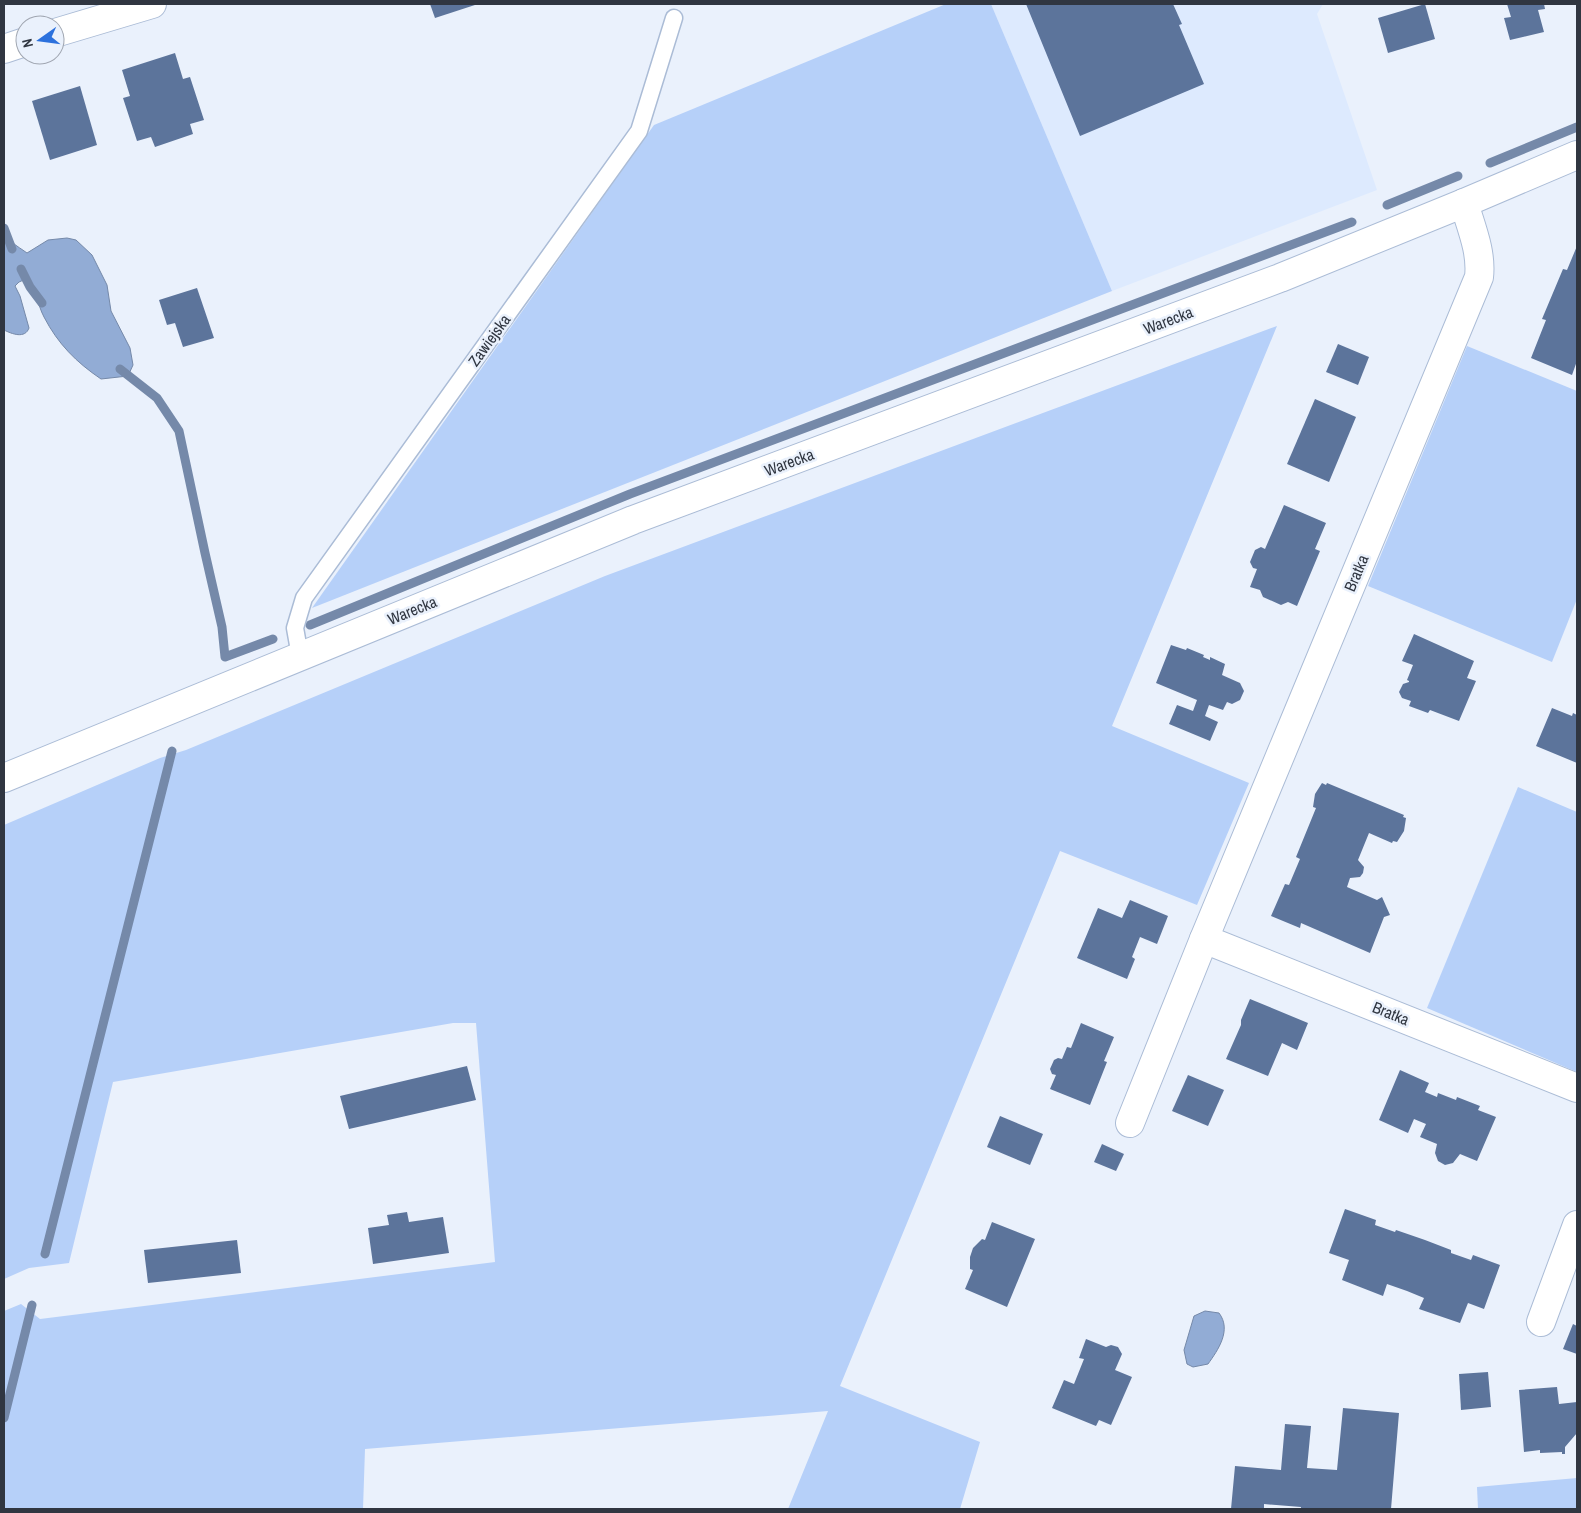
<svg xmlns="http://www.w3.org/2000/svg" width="1581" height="1513" viewBox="0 0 1581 1513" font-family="'Archivo Narrow',sans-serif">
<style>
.built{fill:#ddeafe}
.green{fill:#b6d0f9}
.water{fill:#92acd5;stroke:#7589a9}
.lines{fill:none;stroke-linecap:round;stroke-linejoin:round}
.stream{stroke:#7589a9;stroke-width:9}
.building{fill:#5c749b}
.service-casing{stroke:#abbcd6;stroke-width:19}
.minor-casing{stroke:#abbcd6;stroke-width:30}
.tertiary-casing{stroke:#abbcd6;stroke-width:30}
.service{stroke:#fff;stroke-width:16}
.minor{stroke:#fff;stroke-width:28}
.tertiary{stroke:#fff;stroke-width:28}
.labels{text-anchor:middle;stroke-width:5;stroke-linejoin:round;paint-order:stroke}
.street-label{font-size:16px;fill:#303641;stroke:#eaf1fc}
</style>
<rect width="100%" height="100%" fill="#eaf1fc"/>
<!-- built -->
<polygon class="built" points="991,4 1323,4 1317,14 1377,190 1112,291"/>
<!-- green -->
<g class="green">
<polygon points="946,4 991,4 1112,291 312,608 654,125"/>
<polygon points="1277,326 1112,726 1249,783 1197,905 1060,851 840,1386 980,1442 960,1509 788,1509 828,1411 365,1449 363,1509 4,1509 4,1311 21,1304 40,1319 495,1262 476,1023 453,1023 113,1082 69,1263 29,1268 4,1279 4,825 160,758 186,750 605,576"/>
<polygon points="1467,346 1577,391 1577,599 1552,662 1368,586"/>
<polygon points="1518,787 1577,812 1577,1072 1427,1008"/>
<polygon points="1577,1478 1577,1509 1478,1509 1477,1487"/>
</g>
<!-- water -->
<g class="water">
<path d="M4 229C8 242 16 245 27 253L48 240 67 238 76 240 92 255 107 285 111 311 130 348 133 365 128 376 101 379C76 362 58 344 44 317 37 304 37 289 26 279L19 282 15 286 20 296 29 328C25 339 12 334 4 330Z"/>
<path d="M1205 1311 1219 1313C1232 1330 1218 1350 1208 1364L1193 1367 1187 1364 1184 1350 1194 1316Z"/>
</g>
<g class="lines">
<!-- stream -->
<g class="stream">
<polyline points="1490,163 1577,127"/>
<polyline points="1387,205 1458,176"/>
<polyline points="4,228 12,249"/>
<polyline points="21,269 30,287 42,303"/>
<polyline points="120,369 157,398 179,431 205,553 222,627 225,657 273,639"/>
<polyline points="310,625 630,494 1352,222"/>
<polyline points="45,1254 172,751"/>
<polyline points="4,1418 32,1305"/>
</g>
</g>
<!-- building -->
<g class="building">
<polygon points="430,4 478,4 435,18"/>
<polygon points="1026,4 1173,4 1182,24 1179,25 1204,84 1080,136"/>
<polygon points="1425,4 1435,39 1388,53 1378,18"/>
<polygon points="1507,4 1544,4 1545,9 1538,10 1544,32 1510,40 1504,18 1511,17"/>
<polygon points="175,53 183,79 190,77 204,120 190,124 193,134 155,147 151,137 137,141 123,98 130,96 122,70"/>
<polygon points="80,86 97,145 50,160 32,101"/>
<polygon points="1577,246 1577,361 1572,375 1531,358 1546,320 1542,319 1563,269 1567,270"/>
<polygon points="197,288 214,338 183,347 175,323 167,325 159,300"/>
<polygon points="1338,344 1369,357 1358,385 1326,372"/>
<polygon points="1315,399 1356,417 1329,482 1287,464"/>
<polygon points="1284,505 1326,523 1315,549 1320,551 1297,606 1288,602 1281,605 1263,597 1260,590 1250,587 1257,569 1253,568 1250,562 1255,550 1261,547 1265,549"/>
<polygon points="1414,634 1474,661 1467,678 1476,681 1459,721 1430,710 1428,713 1409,706 1411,701 1402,698 1399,692 1403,684 1409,682 1409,681 1407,680 1413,665 1402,661"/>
<polygon points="1171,645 1186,650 1187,648 1204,655 1203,657 1210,660 1210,657 1225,664 1222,675 1240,683 1244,691 1240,700 1232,704 1227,702 1223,710 1209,705 1205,716 1218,722 1210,741 1169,724 1177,705 1193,711 1197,700 1156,683"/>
<polygon points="1552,708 1572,716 1573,713 1577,715 1577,763 1536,746"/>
<polygon points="1322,783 1326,785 1327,783 1404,815 1403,817 1406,818 1404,831 1397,842 1393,841 1392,843 1369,833 1358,860 1364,867 1363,873 1360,877 1350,878 1347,887 1377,900 1382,897 1390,915 1384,917 1370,953 1301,923 1300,928 1271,916 1285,884 1289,885 1300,859 1296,857 1316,808 1313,807 1315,794"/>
<polygon points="1130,900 1168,916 1157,944 1140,937 1132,957 1135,959 1127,979 1077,958 1098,908 1122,918"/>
<polygon points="1250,999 1308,1023 1297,1050 1282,1043 1268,1076 1226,1059 1241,1025 1241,1020"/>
<polygon points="1081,1023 1114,1037 1104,1061 1107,1062 1090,1105 1050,1089 1056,1075 1052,1074 1050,1069 1054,1060 1058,1058 1062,1059 1067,1047 1071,1048"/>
<polygon points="467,1066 476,1100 349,1129 340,1096"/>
<polygon points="1400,1070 1429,1083 1425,1092 1437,1097 1438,1093 1456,1100 1457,1097 1480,1106 1478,1110 1496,1117 1477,1161 1460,1154 1453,1163 1445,1165 1438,1161 1435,1153 1437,1144 1420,1137 1426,1124 1414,1119 1408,1133 1379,1120"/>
<polygon points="1188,1075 1224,1090 1208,1126 1172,1111"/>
<polygon points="1000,1116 1043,1134 1030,1165 987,1147"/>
<polygon points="1102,1144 1124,1154 1116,1171 1094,1162"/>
<polygon points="1345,1209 1376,1220 1375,1225 1395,1232 1396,1230 1425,1240 1451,1250 1451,1253 1471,1260 1473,1255 1500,1265 1484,1309 1468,1303 1460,1323 1419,1309 1424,1298 1407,1291 1387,1284 1383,1296 1342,1280 1349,1260 1329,1253"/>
<polygon points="407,1212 409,1222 443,1217 449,1253 373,1264 368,1228 389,1225 387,1215"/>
<polygon points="992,1222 1035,1239 1007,1307 965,1289 973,1270 970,1269 970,1257 973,1248 982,1239 985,1240"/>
<polygon points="237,1240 241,1273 148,1283 144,1250"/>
<polygon points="1573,1324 1577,1326 1577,1354 1563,1349"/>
<polygon points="1086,1339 1106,1347 1111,1345 1118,1347 1122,1354 1115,1370 1132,1377 1111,1425 1099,1420 1096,1426 1052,1408 1064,1380 1074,1384 1084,1359 1079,1358"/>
<polygon points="1488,1372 1491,1407 1461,1410 1459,1374"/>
<polygon points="1557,1387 1559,1404 1577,1402 1577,1433 1565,1447 1565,1454 1562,1454 1562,1452 1540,1453 1540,1450 1524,1452 1519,1390"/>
<polygon points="1343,1408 1399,1413 1391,1509 1301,1509 1301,1507 1264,1504 1264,1509 1231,1509 1235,1466 1281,1470 1285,1424 1311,1426 1307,1468 1337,1470"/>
</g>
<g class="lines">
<defs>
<polyline id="service" points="300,656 295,628 304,598 639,131 674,18"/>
<g id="minor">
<polyline points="55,33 152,4"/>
<polyline points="4,49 25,42"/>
<polyline points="1204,939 1577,1088"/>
<path d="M1130 1123 1204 939 1479 277C1482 252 1471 227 1464 203"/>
<polyline points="1541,1322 1577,1225"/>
</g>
<polyline id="tertiary" points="4,778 633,520 1280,278 1464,203 1577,155"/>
</defs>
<!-- service casing -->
<use href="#service" class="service-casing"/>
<!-- minor casing -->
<use href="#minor" class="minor-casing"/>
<!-- tertiary casing -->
<use href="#tertiary" class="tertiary-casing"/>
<!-- service -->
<use href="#service" class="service"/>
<!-- minor -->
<use href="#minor" class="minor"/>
<!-- tertiary -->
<use href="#tertiary" class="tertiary"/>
</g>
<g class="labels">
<!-- street labels -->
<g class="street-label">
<text transform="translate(1168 320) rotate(-21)" y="6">Warecka</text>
<text transform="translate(489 340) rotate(-54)" y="6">Zawiejska</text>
<text transform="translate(789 462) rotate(-20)" y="6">Warecka</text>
<text transform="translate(1356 573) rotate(-67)" y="6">Bratka</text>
<text transform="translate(412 610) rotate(-22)" y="6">Warecka</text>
<text transform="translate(1391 1013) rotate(22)" y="6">Bratka</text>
</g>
</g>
<!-- border -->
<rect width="1581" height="1513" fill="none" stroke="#303641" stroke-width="10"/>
<!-- north arrow -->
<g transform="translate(40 40) rotate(256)"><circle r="24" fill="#eaf1fc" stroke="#a0a6b1"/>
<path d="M0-4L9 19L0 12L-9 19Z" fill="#2c71dd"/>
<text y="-8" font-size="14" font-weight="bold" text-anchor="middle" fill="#303641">N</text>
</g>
</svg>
